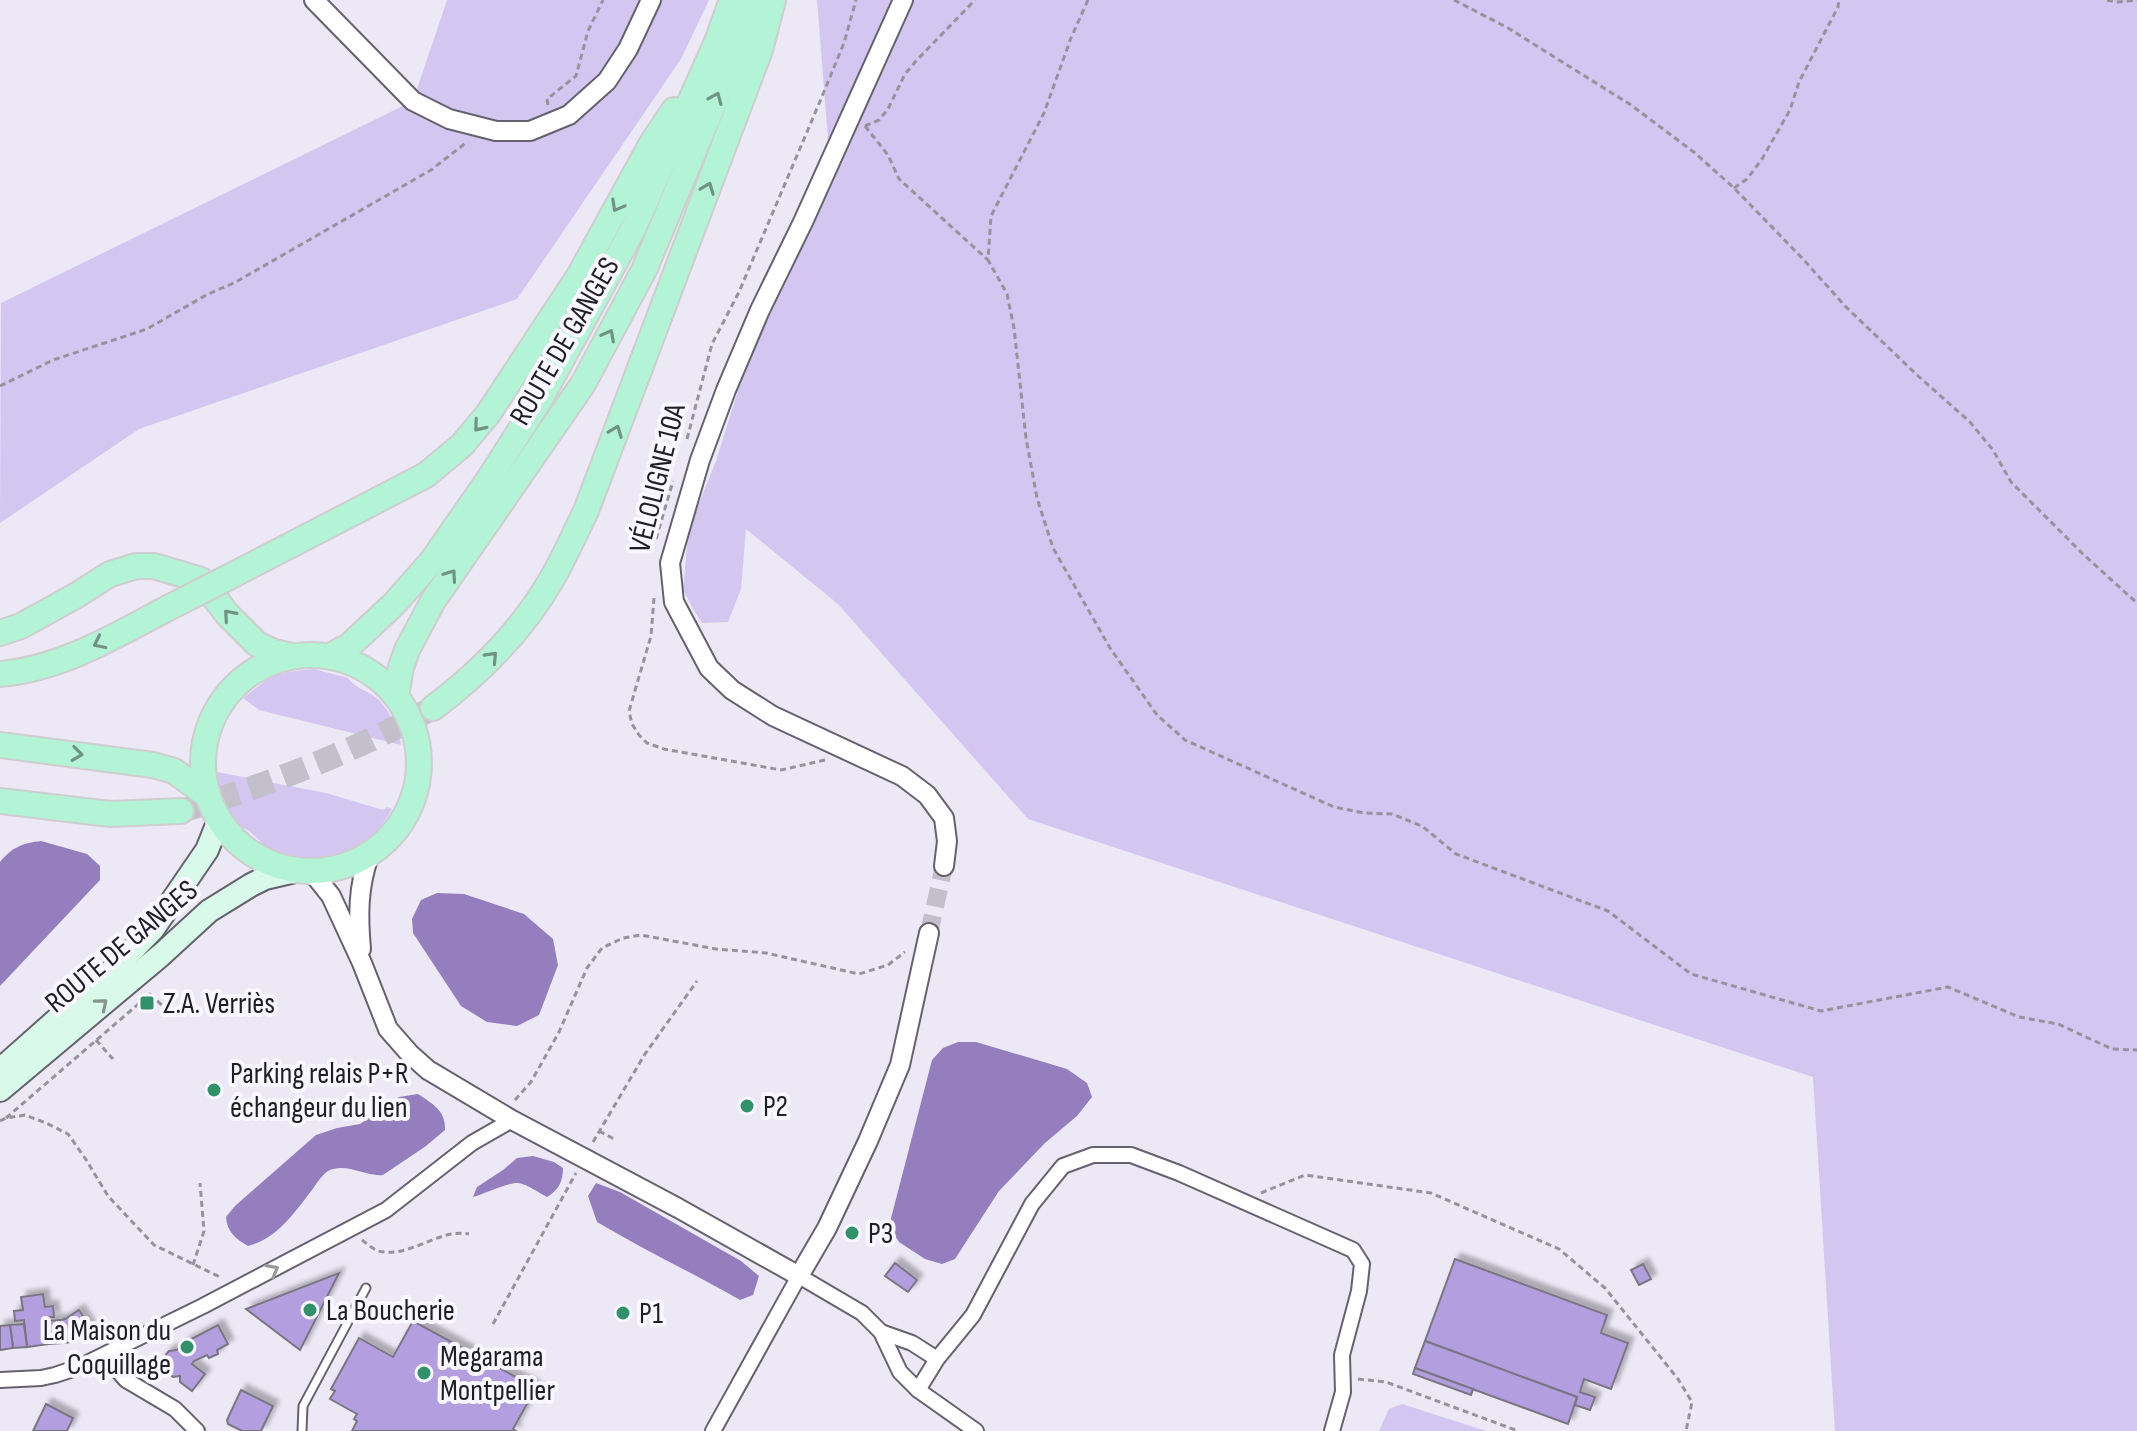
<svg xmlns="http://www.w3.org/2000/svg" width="2137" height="1431" viewBox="0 0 2137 1431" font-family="'Sofia Sans Condensed',sans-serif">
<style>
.green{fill:#d3c6f0}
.water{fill:#947ebd}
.building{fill:#b39edf;stroke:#797682;stroke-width:2;filter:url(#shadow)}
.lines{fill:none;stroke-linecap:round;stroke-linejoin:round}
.tertiary-tunnel{stroke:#c3c0cc;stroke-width:18;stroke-dasharray:18 9;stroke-linecap:butt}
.primary-tunnel{stroke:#c3c0cc;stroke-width:24;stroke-dasharray:24 12;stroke-linecap:butt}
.service-casing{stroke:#65626e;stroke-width:11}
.minor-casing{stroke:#65626e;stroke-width:18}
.tertiary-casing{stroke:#65626e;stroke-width:22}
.secondary-casing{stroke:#65626e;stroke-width:26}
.primary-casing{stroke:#cececf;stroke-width:28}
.path{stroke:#96939d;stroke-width:3;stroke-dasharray:6 4;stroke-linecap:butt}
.service{stroke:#fff;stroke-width:7}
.minor{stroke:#fff;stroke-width:14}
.tertiary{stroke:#fff;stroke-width:18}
.secondary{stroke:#d9f9ea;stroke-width:22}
.primary{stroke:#b3f3d6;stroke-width:24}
.primary-bridge-casing{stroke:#cececf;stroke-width:28;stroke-linecap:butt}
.primary-bridge{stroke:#b3f3d6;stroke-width:24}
.oneway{stroke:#709385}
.oneway2{stroke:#859690}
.oneway3{stroke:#9a9a9c}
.poi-dot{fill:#31916a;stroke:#f8f6ff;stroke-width:3}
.labels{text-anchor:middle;stroke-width:8;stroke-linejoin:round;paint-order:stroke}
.street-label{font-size:30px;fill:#1f1e23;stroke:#f8f6ff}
.poi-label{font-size:30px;fill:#1f1e23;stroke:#f8f6ff;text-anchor:start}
</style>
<defs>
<filter id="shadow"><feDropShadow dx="5.5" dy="-5.5" stdDeviation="2" flood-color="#0004"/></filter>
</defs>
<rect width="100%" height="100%" fill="#ece8f6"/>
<!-- green -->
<g class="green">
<polygon points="447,0 709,0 681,59 517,299 139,429 0,523 1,303 413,101"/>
<polygon points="817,0 2137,0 2137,1431 1835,1431 1813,1077 1028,819 838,604 746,529 741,589 728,622 702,623 693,609 683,589 690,516 694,516 716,461 747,362 831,177"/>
<path d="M314 669 348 678C355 688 366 690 375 697 387 705 400 731 401 745L259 710 243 698 270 677 287 672Z"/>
<path d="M217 772 326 793 383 810 387 807 392 809C388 816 383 824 377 830 350 861 300 866 264 847 261 840 246 827 238 826 226 809 217 793 217 772Z"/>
<polygon points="1402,1404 1486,1431 1379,1431 1389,1409"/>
</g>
<!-- water -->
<g class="water">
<path d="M41 841 87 854 100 866V880L0 986V862C12 847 23 843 41 841Z"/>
<polygon points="437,893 464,894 524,914 553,939 558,965 539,1015 517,1026 487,1022 461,1006 413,933 412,919 421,900"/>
<polygon points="958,1042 976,1042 1067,1069 1087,1083 1092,1097 1077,1116 1045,1143 999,1191 955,1259 942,1264 925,1259 899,1242 889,1226 932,1060 943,1048"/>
<path d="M418 1094C433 1104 446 1111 445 1130L426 1146 383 1175C365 1177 346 1162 328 1171 322 1175 316 1184 312 1190 294 1213 278 1238 248 1246 236 1239 227 1232 226 1217L235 1206 316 1135 337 1128 360 1124 399 1097Z"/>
<path d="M533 1156 554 1162 563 1168C563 1181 559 1190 547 1197 539 1193 527 1184 518 1183 509 1182 484 1194 473 1197L477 1187 503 1170 517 1158Z"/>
<path d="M596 1183 620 1192 741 1261 759 1276 753 1295 740 1300C693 1273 644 1250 597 1222L588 1196Z"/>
</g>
<!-- building -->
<g class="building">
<polygon points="1455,1259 1607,1315 1601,1333 1628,1343 1611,1389 1584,1379 1580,1392 1595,1397 1590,1410 1575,1405 1577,1397 1425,1341"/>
<polygon points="895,1263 917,1280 908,1292 885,1276"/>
<polygon points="1643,1264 1651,1279 1639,1285 1631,1270"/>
<polygon points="339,1273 300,1350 246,1309"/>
<polygon points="43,1294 45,1307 53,1306 54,1317 46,1317 49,1344 27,1347 24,1320 15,1321 14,1311 23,1310 21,1297"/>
<polygon points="79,1310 91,1329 73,1342 63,1343 60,1320 65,1319"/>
<polygon points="60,1320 63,1343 49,1344 46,1321"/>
<polygon points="413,1321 536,1388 513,1429 516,1431 352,1431 357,1421 354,1419 357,1414 330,1399 335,1391 331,1389 359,1338 393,1357"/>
<polygon points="24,1324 27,1347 13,1348 10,1325"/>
<polygon points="10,1325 13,1348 0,1350 0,1326"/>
<polygon points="218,1325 228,1344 217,1350 218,1354 209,1358 207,1355 194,1361 192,1364 205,1374 192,1391 180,1382 180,1376 173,1377 162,1368 161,1361 169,1351 176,1350 185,1345 184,1343"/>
<polygon points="1425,1341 1577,1397 1568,1424 1415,1368"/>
<polygon points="1415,1368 1473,1389 1471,1395 1413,1374"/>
<polygon points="241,1390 273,1406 261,1431 242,1431 228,1424 227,1420"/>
<polygon points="46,1404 73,1418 67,1431 33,1431"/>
</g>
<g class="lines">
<!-- tertiary-tunnel -->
<polyline class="tertiary-tunnel" points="929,933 944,866"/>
<!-- primary-tunnel -->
<path class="primary-tunnel" d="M181 811C268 785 353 752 433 708"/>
<defs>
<polyline id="service" points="302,1431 303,1406 366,1288"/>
<g id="minor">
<polyline points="881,1332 912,1343 937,1359"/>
<polyline points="108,1353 119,1372 126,1380 175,1409 197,1431"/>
<polyline points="0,1380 41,1378 55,1375 79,1367 203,1306 386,1210 472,1143 512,1120"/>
<polyline points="918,1390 937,1359 973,1315 1032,1204 1063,1166 1093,1155 1131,1155 1179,1173 1353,1250 1362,1264 1359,1291 1342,1355 1343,1392 1332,1431"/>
<polyline points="713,1431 799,1276 862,1313 881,1332 900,1372 918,1390 976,1431"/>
</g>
<g id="tertiary">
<polyline points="314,0 413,101 449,119 496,131 530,131 569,115 607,81 628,49 651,0"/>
<polyline points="903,0 803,222 760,310 726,390 700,460 670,563 674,602 709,668 732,690 773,716 902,776 927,795 944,818 947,841 944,866"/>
<polyline points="312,872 331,896 362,963 388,1029 410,1054 428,1070 512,1120 678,1208 799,1276 827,1228 868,1141 900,1065 929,933"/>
<path d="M361 949C358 916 358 887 369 856"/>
</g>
<g id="secondary">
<polyline points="0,1070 114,969 153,929 207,850 219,820"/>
<polyline points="0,1090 161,955 209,911 251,885 265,878 295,871"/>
</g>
<g id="primary">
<polyline points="231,576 426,475 462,445 488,414 579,276 652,143 674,110"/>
<polyline points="0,633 21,626 77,595 110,574 136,566 154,566 201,580 227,614 257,644 274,652 292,656"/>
<circle cx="311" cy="763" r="108"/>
<polyline points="330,656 349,646 394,604 432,561 489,479 539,401 633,229 716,44 732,0"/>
<path d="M0 674C61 669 115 636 168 608"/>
<polyline points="396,696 401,667 407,650 433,601 583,384 644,270 757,0"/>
<path d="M433 708C481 672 523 630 553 577 565 556 575 533 586 511L760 50 773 0"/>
<polyline points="0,745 153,765 174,771 207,795"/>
<polyline points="0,801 110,814 181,811"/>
</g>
</defs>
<!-- service casing -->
<use href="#service" class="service-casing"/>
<!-- minor casing -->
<use href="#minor" class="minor-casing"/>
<!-- tertiary casing -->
<use href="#tertiary" class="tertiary-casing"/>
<!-- secondary casing -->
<use href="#secondary" class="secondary-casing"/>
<!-- primary casing -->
<use href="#primary" class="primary-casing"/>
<!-- path -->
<g class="path">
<polyline points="1088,0 1071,38 1044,113 991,216 988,260 1007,294 1014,328 1026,438 1037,498 1053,548 1110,648 1157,715 1185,740 1334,807 1364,813 1392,814 1422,826 1456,854 1608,911 1691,974 1821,1011 1948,987 2019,1017 2058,1024 2112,1049 2137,1050"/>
<polyline points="1454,0 1508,28 1631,105 1695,153 1734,188 1803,259 1845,306 1917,375 1970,422 1993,450 2011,482 2085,556 2137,603"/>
<polyline points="2107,0 2117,2 2137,0"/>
<polyline points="548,105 547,99 576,76 588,31 603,0"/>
<polyline points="865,126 888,155 899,179 988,260"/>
<polyline points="865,126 879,120 888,109 905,74 916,61 975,0"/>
<polyline points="1734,188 1747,179 1762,159 1790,110 1799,82 1838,7 1839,0"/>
<polyline points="0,386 53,360 147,329 208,294 234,283 431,170 467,142"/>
<polyline points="687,439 712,344 739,292 821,99 844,43 856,0"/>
<polyline points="656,539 673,481"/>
<polyline points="654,598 651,636 629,711 632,724 639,735 647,743 664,749 781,770 825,760"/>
<polyline points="96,1040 113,1059"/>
<polyline points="515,1100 531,1082 559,1032 587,968 602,948 623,938 641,935 716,949 766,953 859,974 888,965 905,952"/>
<polyline points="6,1118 150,994 168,1011"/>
<polyline points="0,1121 6,1118 25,1115 46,1123 68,1134 85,1158 108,1196 154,1245 222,1278"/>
<polyline points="599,1131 616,1140"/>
<polyline points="593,1142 645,1054 697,981"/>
<polyline points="1261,1193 1305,1175 1431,1193 1559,1249 1605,1288 1678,1379 1692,1402 1686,1431"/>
<path d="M362 1240C366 1243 373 1249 378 1251 410 1259 438 1228 469 1234"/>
<polyline points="193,1265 204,1231 200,1183"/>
<polyline points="493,1324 576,1173"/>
<polyline points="1358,1379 1386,1382 1518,1431"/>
</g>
<!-- service -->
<use href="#service" class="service"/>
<!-- minor -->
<use href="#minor" class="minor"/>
<!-- tertiary -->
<use href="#tertiary" class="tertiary"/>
<!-- secondary -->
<use href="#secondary" class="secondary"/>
<!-- primary -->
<use href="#primary" class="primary"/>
<defs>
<polyline id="primary-bridge" points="168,608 231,576"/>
</defs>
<!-- primary-bridge casing -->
<use href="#primary-bridge" class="primary-bridge-casing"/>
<!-- primary-bridge -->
<use href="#primary-bridge" class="primary-bridge"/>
</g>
<!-- one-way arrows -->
<defs><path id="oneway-chevron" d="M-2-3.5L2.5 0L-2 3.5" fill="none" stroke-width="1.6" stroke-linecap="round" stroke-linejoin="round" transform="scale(2)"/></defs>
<g class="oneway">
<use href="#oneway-chevron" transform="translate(716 98) rotate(-67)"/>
<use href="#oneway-chevron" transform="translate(708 188) rotate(-69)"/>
<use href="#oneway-chevron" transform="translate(617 206) rotate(119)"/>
<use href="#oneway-chevron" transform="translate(609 335) rotate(-62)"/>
<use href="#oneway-chevron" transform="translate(479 426) rotate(130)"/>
<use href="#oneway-chevron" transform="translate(616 431) rotate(-69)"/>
<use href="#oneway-chevron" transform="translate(451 575) rotate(-55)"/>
<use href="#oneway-chevron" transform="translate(229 615) rotate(-131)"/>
<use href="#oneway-chevron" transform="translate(99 643) rotate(154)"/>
<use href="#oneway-chevron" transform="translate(492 657) rotate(-47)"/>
<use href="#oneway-chevron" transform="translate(77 754) rotate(7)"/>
</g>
<use class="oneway2" href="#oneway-chevron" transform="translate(102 1004) rotate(-40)"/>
<use class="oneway3" href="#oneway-chevron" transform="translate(273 1270) rotate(-28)"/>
<!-- markers -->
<g class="poi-dot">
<rect x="139" y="995" width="16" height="16" rx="4"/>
<circle cx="214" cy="1090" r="8"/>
<circle cx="747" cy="1106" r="8"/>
<circle cx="852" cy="1233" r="8"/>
<circle cx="310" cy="1310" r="8"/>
<circle cx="623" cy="1313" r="8"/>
<circle cx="187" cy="1347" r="8"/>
<circle cx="424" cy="1373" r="8"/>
</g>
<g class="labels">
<!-- street labels -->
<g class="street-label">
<text transform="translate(564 341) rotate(-60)" y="10">ROUTE DE GANGES</text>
<text transform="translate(657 478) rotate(-76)" y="10">VÉLOLIGNE 10A</text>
<text transform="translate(121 946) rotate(-40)" y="10">ROUTE DE GANGES</text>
</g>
<!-- poi labels -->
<g class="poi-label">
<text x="163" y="1013">Z.A. Verriès</text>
<text x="230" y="1083">Parking relais P+R<tspan x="230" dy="34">échangeur du lien</tspan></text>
<text x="763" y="1116">P2</text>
<text x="868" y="1243">P3</text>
<text x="326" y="1320">La Boucherie</text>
<text x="639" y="1323">P1</text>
<text x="171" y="1340" text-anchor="end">La Maison du<tspan x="171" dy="34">Coquillage</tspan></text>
<text x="440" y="1366">Megarama<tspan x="440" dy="34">Montpellier</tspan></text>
</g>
</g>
</svg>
